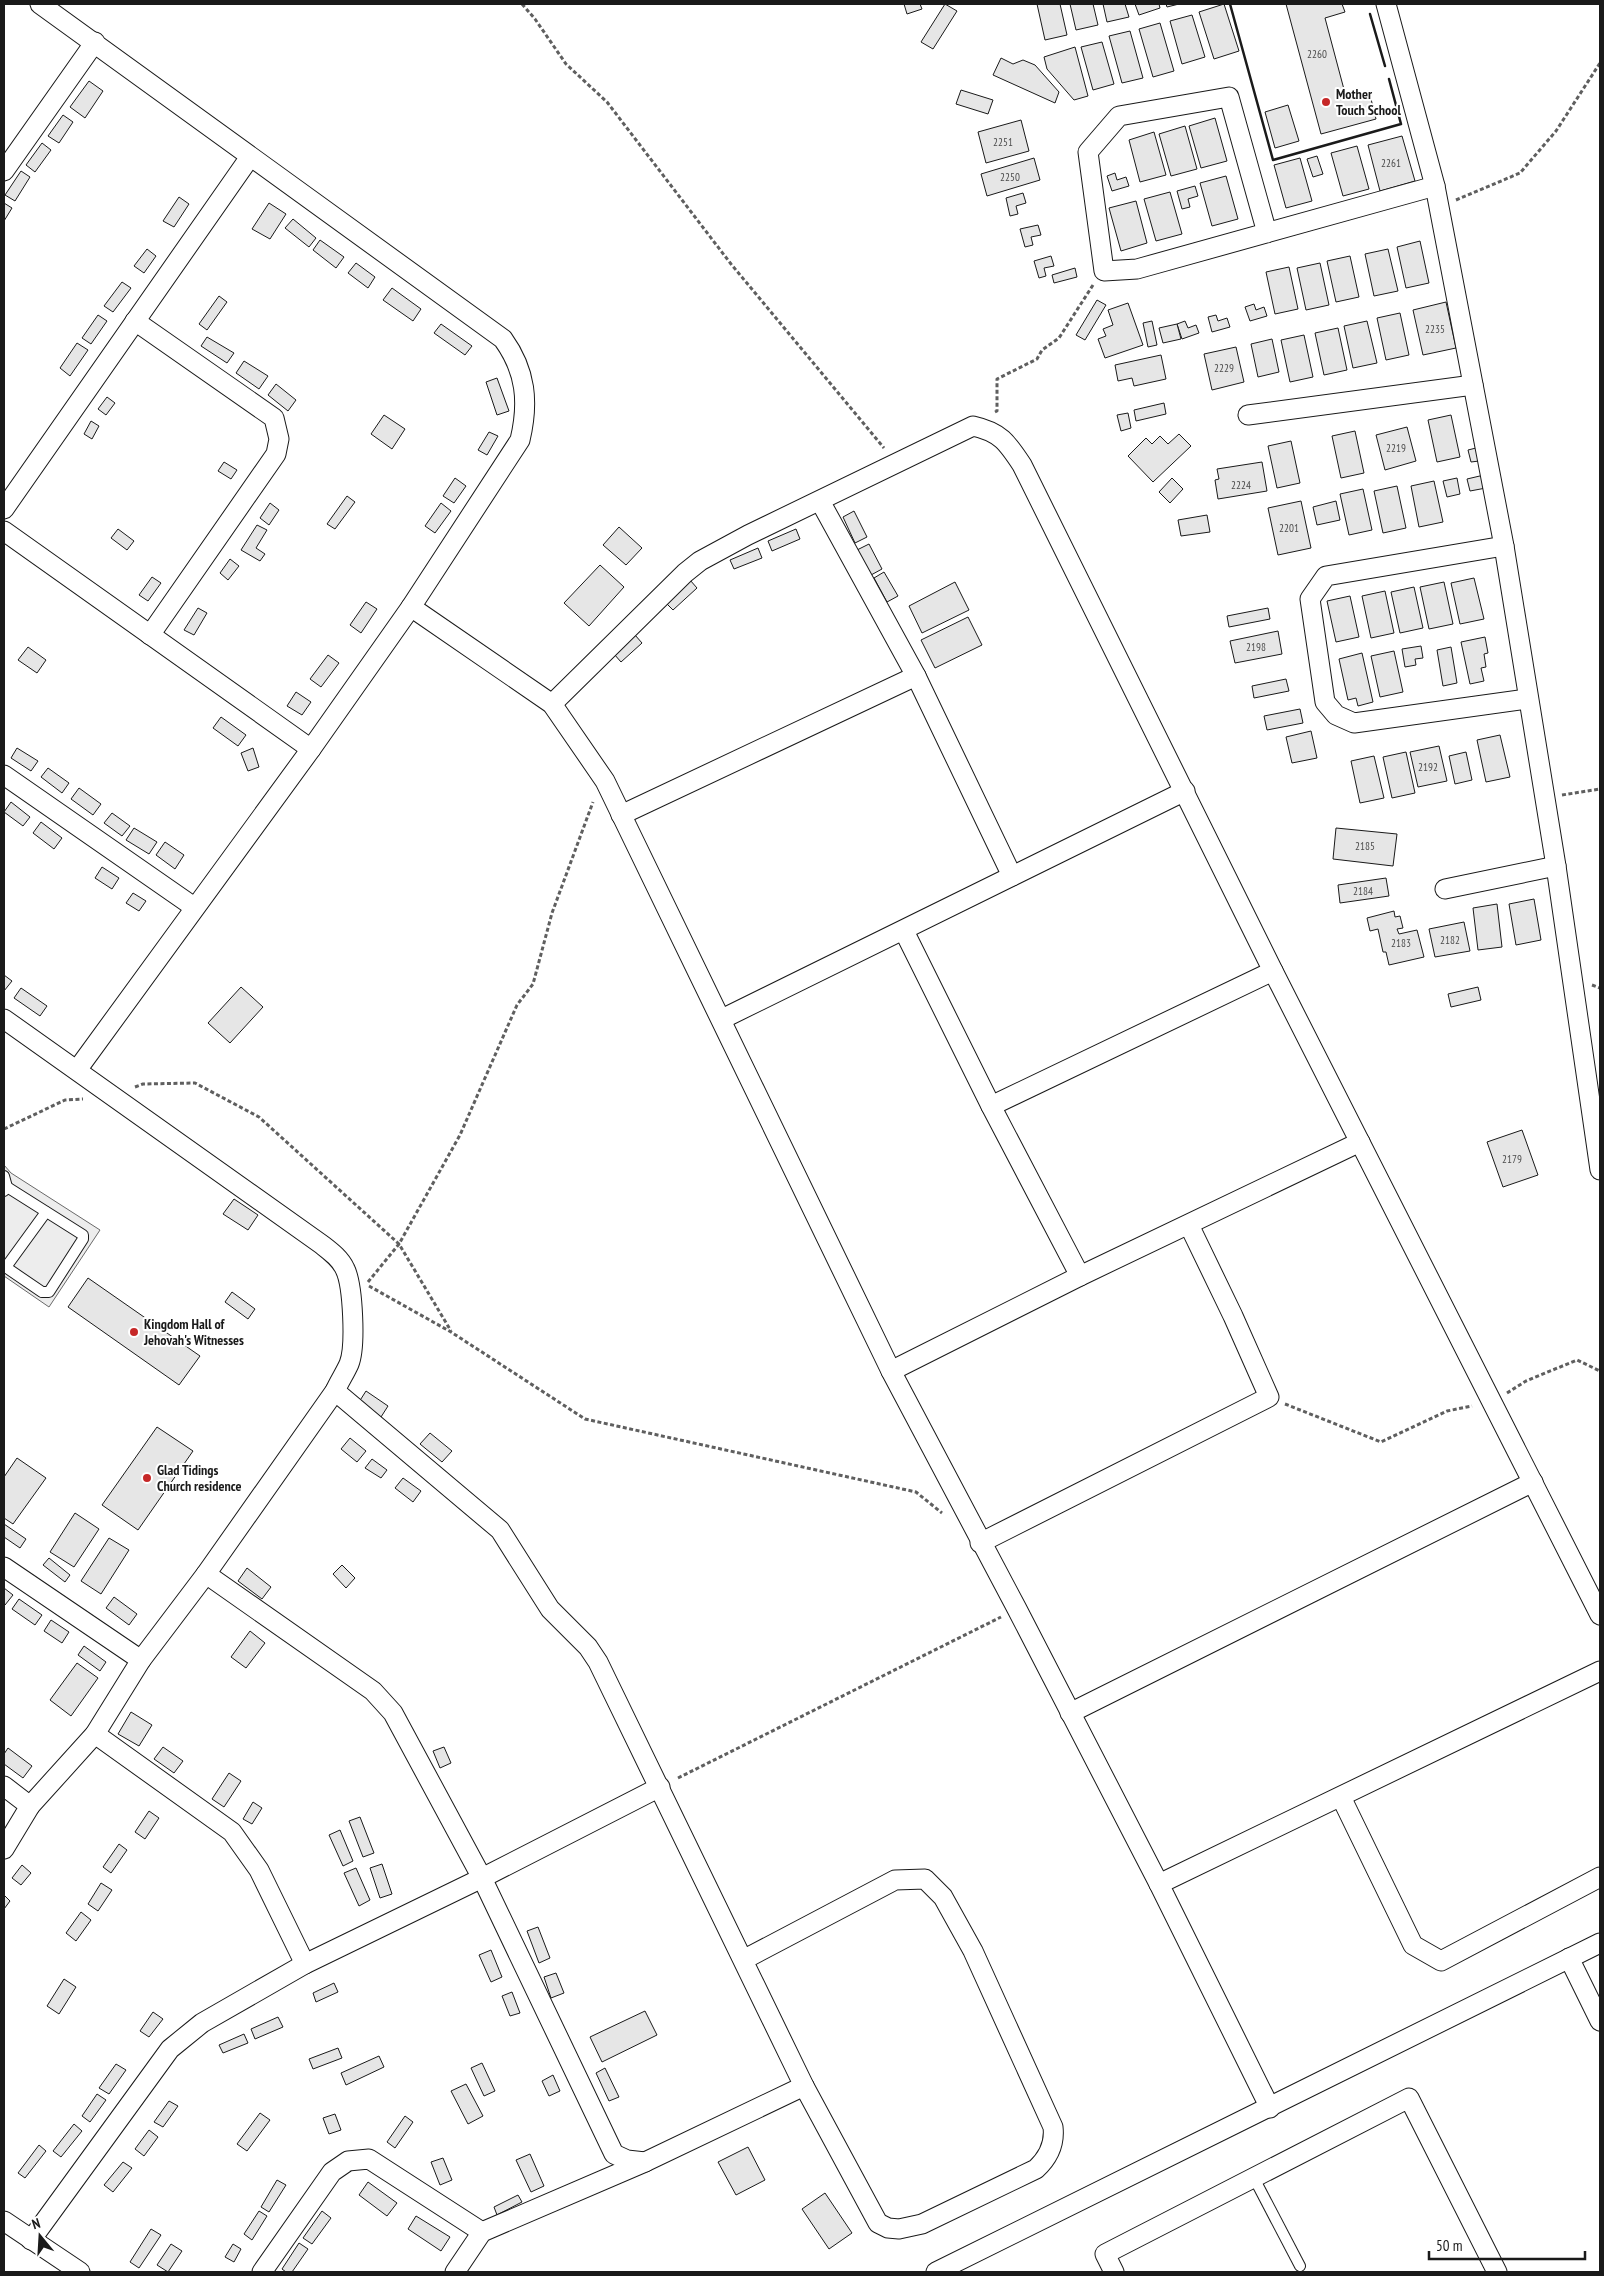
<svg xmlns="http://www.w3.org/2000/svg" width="1604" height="2276" viewBox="0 0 1604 2276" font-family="'PT Sans Narrow',sans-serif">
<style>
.parking{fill:#ededed;stroke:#6a6a6a}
.building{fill:#e6e6e6;stroke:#1a1a1a}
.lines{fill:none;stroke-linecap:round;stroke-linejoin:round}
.service-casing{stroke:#1a1a1a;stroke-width:12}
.minor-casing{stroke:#1a1a1a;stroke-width:21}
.path{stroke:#5f5f5f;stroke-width:3;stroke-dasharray:4 2.5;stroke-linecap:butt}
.service{stroke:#fff;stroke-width:10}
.minor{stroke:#fff;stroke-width:19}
.wall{stroke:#1a1a1a;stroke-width:2.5}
.poi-dot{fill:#c62828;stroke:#fff;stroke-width:2}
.labels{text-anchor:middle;stroke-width:4;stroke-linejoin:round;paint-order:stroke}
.number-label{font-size:11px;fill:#4d4d4d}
.poi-label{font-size:14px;font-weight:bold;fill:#1a1a1a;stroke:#fff;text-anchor:start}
</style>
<rect width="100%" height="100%" fill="#fff"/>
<!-- parking -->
<polygon class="parking" points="4,1165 11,1173 100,1230 49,1307 4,1276"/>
<!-- building -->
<g class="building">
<polygon points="904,4 920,4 922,9 907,14"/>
<polygon points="945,4 957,11 933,49 921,42"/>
<polygon points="1037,4 1060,4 1067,35 1045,40"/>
<polygon points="1070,4 1093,4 1098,25 1076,30"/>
<polygon points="1103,4 1125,4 1129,17 1107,22"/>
<polygon points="1135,4 1159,4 1160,8 1139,15"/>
<polygon points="1166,4 1179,4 1167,7"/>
<polygon points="1224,4 1239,51 1214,59 1199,12"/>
<polygon points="1286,4 1342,4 1345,12 1325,18 1346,97 1369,91 1376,119 1321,134"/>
<polygon points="1192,15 1205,57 1182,64 1170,21"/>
<polygon points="1160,23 1174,71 1153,77 1139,29"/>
<polygon points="1130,31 1143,78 1122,83 1109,36"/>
<polygon points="1102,42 1114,84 1093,90 1081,47"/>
<polygon points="1075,47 1088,96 1074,100 1047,69 1044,57"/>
<polygon points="1001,58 1013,64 1023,60 1035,65 1059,92 1055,103 993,75"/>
<polygon points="89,81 103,91 85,118 70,107"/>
<polygon points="961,90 993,100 988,114 956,104"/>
<polygon points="1288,105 1299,141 1275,148 1265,112"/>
<polygon points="63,115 73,122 59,143 48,136"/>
<polygon points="1215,118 1227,161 1201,168 1189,126"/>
<polygon points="1021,120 1029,151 986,163 978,132"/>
<polygon points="1185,126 1197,169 1171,176 1159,134"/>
<polygon points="1154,132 1166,175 1140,182 1129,140"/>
<polygon points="1402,136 1415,181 1380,191 1368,145"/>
<polygon points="42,143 51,150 35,172 26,165"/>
<polygon points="1357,146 1369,189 1343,196 1331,153"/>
<polygon points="1317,156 1323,174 1313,177 1307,159"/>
<polygon points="1034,158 1040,180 987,196 981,174"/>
<polygon points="1300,158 1312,201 1286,208 1274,165"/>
<polygon points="21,171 30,177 15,201 5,195"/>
<polygon points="1115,173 1117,180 1126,177 1129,186 1112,191 1107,176"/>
<polygon points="1226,176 1238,219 1212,226 1200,183"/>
<polygon points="1195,186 1198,196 1188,199 1190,207 1182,209 1177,191"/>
<polygon points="1170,192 1182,234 1156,241 1144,199"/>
<polygon points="1023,193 1026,203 1016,206 1018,214 1010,216 1006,198"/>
<polygon points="179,197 189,204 174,227 163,221"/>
<polygon points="1136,201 1147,243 1121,251 1109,208"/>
<polygon points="4,203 12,208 4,221"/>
<polygon points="269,203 286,214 270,239 252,229"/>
<polygon points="293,219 316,238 309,247 285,228"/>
<polygon points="1038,225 1041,235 1031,237 1033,245 1025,247 1020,229"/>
<polygon points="320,240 344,257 336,268 313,250"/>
<polygon points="1420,241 1429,283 1406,288 1397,247"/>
<polygon points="147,249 156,256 144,273 134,266"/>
<polygon points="1388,249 1398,291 1374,296 1365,254"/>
<polygon points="1051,256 1054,266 1044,268 1046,276 1039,278 1034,261"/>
<polygon points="1350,256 1359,297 1336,302 1327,261"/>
<polygon points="356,263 375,277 368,288 348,273"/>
<polygon points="1320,263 1329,305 1306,310 1297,268"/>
<polygon points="1289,267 1298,309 1275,314 1266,272"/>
<polygon points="1075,268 1077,277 1054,283 1052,275"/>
<polygon points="122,282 131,288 113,312 104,306"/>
<polygon points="392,288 421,309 413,321 383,300"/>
<polygon points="219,296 227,302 207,330 199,324"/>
<polygon points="1097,300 1106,305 1085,340 1076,335"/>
<polygon points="1446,302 1456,348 1423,355 1413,310"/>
<polygon points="1128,303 1143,345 1105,358 1098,339 1106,336 1103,329 1113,325 1108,310"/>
<polygon points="1254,304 1256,310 1264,307 1267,316 1250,321 1245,307"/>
<polygon points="1400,313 1409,355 1386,360 1377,318"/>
<polygon points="98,315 107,321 91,344 82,338"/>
<polygon points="1216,315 1218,321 1227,318 1230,327 1212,332 1208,317"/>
<polygon points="1152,321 1157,345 1148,347 1143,323"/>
<polygon points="1185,321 1188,328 1196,325 1199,333 1182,339 1177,324"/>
<polygon points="1367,321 1377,363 1353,368 1344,326"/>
<polygon points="441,324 472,346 465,355 434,333"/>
<polygon points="1177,324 1181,339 1163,343 1159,328"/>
<polygon points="1338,328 1347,370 1324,375 1315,333"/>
<polygon points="1304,335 1313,377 1290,382 1281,340"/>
<polygon points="207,337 234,353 227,363 201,346"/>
<polygon points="1272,339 1279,372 1258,377 1251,344"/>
<polygon points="77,343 88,350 70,376 60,368"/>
<polygon points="1236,347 1244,382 1212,390 1204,354"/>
<polygon points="1161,355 1166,379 1134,386 1132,378 1118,381 1115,365"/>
<polygon points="244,361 268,376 259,389 236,373"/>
<polygon points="497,378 509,411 497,415 486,382"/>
<polygon points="276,384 296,400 288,411 268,395"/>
<polygon points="107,397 115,403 106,415 98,409"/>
<polygon points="1164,403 1166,414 1136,421 1134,410"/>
<polygon points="1128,413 1131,428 1121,431 1117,415"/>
<polygon points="384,415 405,429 392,449 371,434"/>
<polygon points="1451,415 1460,457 1437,462 1428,420"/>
<polygon points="91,421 99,426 92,439 84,434"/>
<polygon points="1407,427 1416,461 1385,470 1376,435"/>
<polygon points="1355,431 1364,473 1341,478 1332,436"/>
<polygon points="489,432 498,436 487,455 478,450"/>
<polygon points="1179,434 1191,446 1153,482 1128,456 1146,438 1152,444 1160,436 1168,444"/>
<polygon points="1291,441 1300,483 1277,488 1268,446"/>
<polygon points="1476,448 1479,461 1471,462 1468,450"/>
<polygon points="224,462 237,470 231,479 218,471"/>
<polygon points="1262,462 1267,491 1218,499 1215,480 1219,479 1217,469"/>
<polygon points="1484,475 1486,488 1470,491 1467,479"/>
<polygon points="455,478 466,486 454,503 443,496"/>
<polygon points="1172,478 1183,489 1170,503 1159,492"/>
<polygon points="1457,478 1460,494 1447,497 1443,481"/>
<polygon points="1434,481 1443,522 1419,527 1411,486"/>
<polygon points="1397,486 1406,528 1383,533 1374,491"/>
<polygon points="1363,489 1372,530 1349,535 1340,494"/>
<polygon points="347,496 355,502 335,529 327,524"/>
<polygon points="1301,501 1311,548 1278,555 1268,508"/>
<polygon points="1336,501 1340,520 1317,525 1313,507"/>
<polygon points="270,503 279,510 269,525 260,518"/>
<polygon points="441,503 451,511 435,533 425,526"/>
<polygon points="854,511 867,537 855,543 843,517"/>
<polygon points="1207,515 1210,532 1181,536 1178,520"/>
<polygon points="257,525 267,530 256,548 265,554 260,561 241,550"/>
<polygon points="619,527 642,548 626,565 603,545"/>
<polygon points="118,529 134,541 127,550 111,538"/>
<polygon points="796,529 800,539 772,551 768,541"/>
<polygon points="869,544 882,569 871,575 857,550"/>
<polygon points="758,548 762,558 734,569 730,560"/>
<polygon points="230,559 239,566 228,580 220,573"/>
<polygon points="600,565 624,587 589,626 564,603"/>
<polygon points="884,572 898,596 887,602 874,578"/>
<polygon points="152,577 161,583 148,601 139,595"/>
<polygon points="1474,578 1484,619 1460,624 1451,583"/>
<polygon points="690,580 697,588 673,610 665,602"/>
<polygon points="955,582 969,610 922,633 909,606"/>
<polygon points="1444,582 1453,624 1429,629 1420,587"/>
<polygon points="1414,587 1423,628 1400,633 1391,592"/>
<polygon points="1385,591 1394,633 1371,638 1362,596"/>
<polygon points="1350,596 1359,637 1336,642 1327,601"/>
<polygon points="366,602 377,609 361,633 350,625"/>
<polygon points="198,608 207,613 194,635 184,630"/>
<polygon points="1268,608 1270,619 1229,627 1227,616"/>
<polygon points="968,617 982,645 935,668 921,640"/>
<polygon points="1278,631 1282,654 1235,663 1230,641"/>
<polygon points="635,635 642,643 621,662 614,654"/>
<polygon points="1485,637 1488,653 1484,654 1486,667 1481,668 1484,681 1470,684 1461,642"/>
<polygon points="1421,646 1423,658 1415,659 1416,665 1405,667 1402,649"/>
<polygon points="28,647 46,660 37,673 18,660"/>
<polygon points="1451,647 1457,683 1443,686 1437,650"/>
<polygon points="1394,651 1403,692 1380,697 1371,656"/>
<polygon points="1362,653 1373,702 1358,706 1356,698 1348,700 1339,659"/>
<polygon points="328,655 339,663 321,687 310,679"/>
<polygon points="1286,679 1289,691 1254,698 1252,686"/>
<polygon points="296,692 311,702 302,715 287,706"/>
<polygon points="1300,709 1303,723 1267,730 1264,716"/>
<polygon points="221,717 246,735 238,746 213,728"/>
<polygon points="1311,731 1317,758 1292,763 1286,737"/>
<polygon points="1500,735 1510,777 1486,782 1477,740"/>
<polygon points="1439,746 1447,781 1418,787 1410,752"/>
<polygon points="17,748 38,761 31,771 11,758"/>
<polygon points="253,748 259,767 248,771 241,753"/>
<polygon points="1406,752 1415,793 1392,798 1383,757"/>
<polygon points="1466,752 1472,780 1455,784 1449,756"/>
<polygon points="1374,756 1384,798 1360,803 1351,761"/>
<polygon points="48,768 69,783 62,793 41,777"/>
<polygon points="79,788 101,804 93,815 71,799"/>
<polygon points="11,802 30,817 23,826 4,812"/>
<polygon points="112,813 130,826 122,836 104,823"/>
<polygon points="41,822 62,838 54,849 33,833"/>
<polygon points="134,828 157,842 149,854 126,840"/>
<polygon points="1336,828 1397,834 1393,866 1333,859"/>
<polygon points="165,842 184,855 175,869 156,855"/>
<polygon points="102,867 119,878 112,889 95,878"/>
<polygon points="1386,878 1389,896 1340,903 1338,885"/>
<polygon points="133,893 146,901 139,911 126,903"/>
<polygon points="1534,899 1541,940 1516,945 1509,904"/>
<polygon points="1497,904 1502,947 1478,950 1473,908"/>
<polygon points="1394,911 1395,917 1400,916 1403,928 1397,929 1399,934 1417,930 1424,957 1389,965 1386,952 1383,952 1378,929 1370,931 1367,918"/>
<polygon points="1464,922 1470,951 1435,957 1429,929"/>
<polygon points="4,975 12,981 4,991"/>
<polygon points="241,987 263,1007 230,1043 208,1023"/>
<polygon points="1478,987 1481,1000 1451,1007 1448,994"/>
<polygon points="21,988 47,1006 40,1016 14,998"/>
<polygon points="1522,1130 1538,1175 1503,1187 1487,1142"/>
<polygon points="234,1199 258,1215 248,1230 223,1214"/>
<polygon points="88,1278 200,1356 179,1385 68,1307"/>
<polygon points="232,1292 255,1309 248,1319 225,1302"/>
<polygon points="366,1391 388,1406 381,1417 359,1402"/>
<polygon points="157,1427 193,1451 138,1530 102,1505"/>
<polygon points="430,1433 452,1451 442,1462 420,1444"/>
<polygon points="350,1438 366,1451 357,1462 341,1449"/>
<polygon points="17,1458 46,1478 13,1524 4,1518 4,1477"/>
<polygon points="372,1459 387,1470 381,1478 365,1468"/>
<polygon points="403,1478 421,1491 413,1502 395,1488"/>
<polygon points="75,1513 99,1529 74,1567 50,1552"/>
<polygon points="4,1524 26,1539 20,1548 4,1537"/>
<polygon points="109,1538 129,1550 101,1594 81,1581"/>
<polygon points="49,1558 70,1575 65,1582 43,1565"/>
<polygon points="342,1565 355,1578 346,1588 333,1574"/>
<polygon points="247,1568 271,1587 262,1599 238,1581"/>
<polygon points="4,1588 13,1595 5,1605 4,1604"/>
<polygon points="114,1597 137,1614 129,1625 106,1608"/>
<polygon points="19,1599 42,1615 35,1625 12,1609"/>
<polygon points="51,1620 69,1632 62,1643 44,1631"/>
<polygon points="250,1631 265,1643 246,1668 231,1657"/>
<polygon points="84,1646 106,1662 100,1671 78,1655"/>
<polygon points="77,1663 98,1678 71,1716 50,1700"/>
<polygon points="131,1712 152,1725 139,1746 118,1734"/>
<polygon points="163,1747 183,1761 174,1773 154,1759"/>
<polygon points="444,1747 451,1763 440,1768 433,1751"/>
<polygon points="8,1748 32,1766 23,1778 4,1764 4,1754"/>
<polygon points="229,1773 241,1781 224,1807 212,1799"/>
<polygon points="253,1802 262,1808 252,1824 243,1819"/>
<polygon points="149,1811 159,1818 145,1839 135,1832"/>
<polygon points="360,1817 374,1853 363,1857 349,1821"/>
<polygon points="340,1830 353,1861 343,1866 329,1835"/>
<polygon points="119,1844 127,1850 111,1873 103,1867"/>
<polygon points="382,1864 392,1894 380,1898 370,1868"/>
<polygon points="22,1865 31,1873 21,1885 12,1878"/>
<polygon points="356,1868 370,1900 359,1906 344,1873"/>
<polygon points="101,1883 112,1890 98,1911 88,1904"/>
<polygon points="4,1895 10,1901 4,1909"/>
<polygon points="81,1912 91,1920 76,1941 66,1933"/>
<polygon points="538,1927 550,1958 539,1963 527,1931"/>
<polygon points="491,1950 502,1977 491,1982 479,1955"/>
<polygon points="556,1973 564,1993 551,1998 544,1977"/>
<polygon points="64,1979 76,1987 59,2014 47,2006"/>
<polygon points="334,1983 338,1992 316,2002 313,1993"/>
<polygon points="512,1992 520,2013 510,2016 502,1996"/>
<polygon points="645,2011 657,2035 602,2062 590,2037"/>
<polygon points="153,2012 163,2019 149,2037 140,2031"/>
<polygon points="278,2017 283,2027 255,2039 251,2029"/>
<polygon points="244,2034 248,2043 223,2053 219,2045"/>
<polygon points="338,2048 342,2058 313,2069 309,2059"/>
<polygon points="379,2056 384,2067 346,2085 341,2073"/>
<polygon points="482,2063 495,2091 484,2096 471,2068"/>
<polygon points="116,2064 126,2070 109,2094 99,2088"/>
<polygon points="605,2068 619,2097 609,2101 596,2073"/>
<polygon points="553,2075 560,2091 549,2096 542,2081"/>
<polygon points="466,2084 483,2116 468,2124 451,2091"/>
<polygon points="97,2094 106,2100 90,2122 82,2116"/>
<polygon points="169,2101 178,2106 163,2127 154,2122"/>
<polygon points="260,2113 270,2120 247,2151 237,2144"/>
<polygon points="335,2114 341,2130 329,2134 323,2118"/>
<polygon points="405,2116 413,2122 395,2148 387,2142"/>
<polygon points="74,2124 82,2131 61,2157 53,2151"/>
<polygon points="149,2130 158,2137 144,2156 135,2149"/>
<polygon points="39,2145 46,2151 25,2178 18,2173"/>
<polygon points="748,2147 765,2180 736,2195 718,2162"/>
<polygon points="530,2154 544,2186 531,2192 516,2160"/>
<polygon points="443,2158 452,2180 440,2185 431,2162"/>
<polygon points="123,2162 132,2168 113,2192 104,2185"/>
<polygon points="277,2180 286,2185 269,2212 261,2207"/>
<polygon points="368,2182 397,2203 387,2216 359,2195"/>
<polygon points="825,2193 852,2233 829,2249 802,2209"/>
<polygon points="518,2195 522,2202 497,2215 494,2207"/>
<polygon points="259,2211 267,2216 252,2240 244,2234"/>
<polygon points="322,2211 331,2218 312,2244 303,2238"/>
<polygon points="416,2216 450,2237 441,2251 408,2229"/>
<polygon points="151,2229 161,2235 139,2268 130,2262"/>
<polygon points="299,2243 308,2249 292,2272 286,2272 282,2269"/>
<polygon points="171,2244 182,2251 168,2272 157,2265"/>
<polygon points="233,2244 241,2249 234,2262 225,2257"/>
</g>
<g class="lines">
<defs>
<g id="service">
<polyline points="4,1176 7,1187 4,1191"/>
<polyline points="4,1266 42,1292 49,1292 83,1239 83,1235 7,1187"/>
<polyline points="6,1267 46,1212"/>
<polyline points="1254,2178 1300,2266"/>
</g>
<g id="minor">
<path d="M40 4 503 339C526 371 529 402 520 440L411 607 311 749 77 1070"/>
<polyline points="1386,4 1435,186 1504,546 1556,866 1600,1170"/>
<polyline points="4,171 95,42"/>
<polyline points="1267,233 1229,97 1119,116 1088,152 1104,271 1137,269 1435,186"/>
<polyline points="135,321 274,418 279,439 276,454 150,635"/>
<polyline points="1248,415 1473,385"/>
<polyline points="820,501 916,676 1012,876"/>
<polyline points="4,509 250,157"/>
<polyline points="4,531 311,749"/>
<polyline points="1504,546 1326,576 1310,599 1325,702 1336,715 1354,723 1527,699"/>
<polyline points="411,607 552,704 605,781 891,1371 1017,1609 1159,1884 1270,2108"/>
<path d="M552 704 685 573 700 561 748 535 973 426C1000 432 1007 442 1022 465L1273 971 1600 1615"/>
<polyline points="4,775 194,907"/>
<polyline points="621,815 916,676"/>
<polyline points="1445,889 1556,866"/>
<polyline points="904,931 991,1106 1080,1276"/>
<path d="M4 1019 321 1244C330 1251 340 1258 345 1269 353 1285 356 1347 349 1364 345 1373 339 1382 335 1391L206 1574 141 1660 95 1734 30 1806 4 1849"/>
<polyline points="722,1019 1185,791"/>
<polyline points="991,1106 1273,971"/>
<polyline points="891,1371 1080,1276 1360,1142"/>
<path d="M335 1391 500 1530 550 1609 588 1647 598 1662 804 2086 878 2223 888 2228 899 2229 922 2224 1036 2169C1049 2157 1055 2144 1053 2127L973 1951 943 1897 925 1879 895 1880 743 1960"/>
<polyline points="980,1543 1269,1397 1233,1316 1189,1225"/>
<polyline points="4,1567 141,1660"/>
<polyline points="206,1574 373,1691 393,1713 482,1878 614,2154 627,2160 645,2162"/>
<polyline points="1070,1713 1533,1482"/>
<polyline points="95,1734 232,1832 259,1870 305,1964"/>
<polyline points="4,1786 30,1806"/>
<polyline points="1341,1797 1413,1945 1441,1961 1600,1877"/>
<polyline points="1159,1884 1600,1671"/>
<polyline points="1569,1958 1600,2021"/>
<polyline points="4,2221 80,2272"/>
<polyline points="31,2240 170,2049 202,2023 305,1964 482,1878 660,1787"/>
<polyline points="262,2272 332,2172 348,2161 369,2159 482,2232"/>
<polyline points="455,2272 482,2232 645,2162 804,2086"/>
<polyline points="936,2272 1600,1943"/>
<polyline points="1114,2272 1105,2254 1409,2098 1497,2272"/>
</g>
</defs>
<!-- service casing -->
<use href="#service" class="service-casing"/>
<!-- minor casing -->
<use href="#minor" class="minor-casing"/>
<!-- path -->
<g class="path">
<polyline points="522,4 535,19 566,64 607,102 731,264 884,448"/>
<polyline points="1456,200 1520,173 1556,131 1600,63"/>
<polyline points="995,412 997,411 997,379 1037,359 1042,350 1059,338 1093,285"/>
<polyline points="1562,795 1600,789"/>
<polyline points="1592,985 1600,988"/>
<polyline points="135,1087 143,1084 195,1083 259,1117 399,1244 451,1331"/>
<polyline points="4,1129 65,1100 83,1099"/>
<polyline points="368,1282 399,1244 460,1135 517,1005 533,984 552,913 593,802"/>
<polyline points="369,1286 451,1332 585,1419 916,1492 942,1513"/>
<polyline points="1507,1393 1526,1381 1577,1360 1600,1371"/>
<polyline points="1285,1404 1381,1442 1447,1411 1472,1406"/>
<polyline points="678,1778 1001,1617"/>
</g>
<!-- service -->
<use href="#service" class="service"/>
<!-- minor -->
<use href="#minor" class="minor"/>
<!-- wall -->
<g class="wall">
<polyline points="1230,4 1273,160 1401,124 1389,79"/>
<polyline points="1370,14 1385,66"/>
</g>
</g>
<!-- markers -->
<g class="poi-dot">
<circle cx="1326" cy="102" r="5"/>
<circle cx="134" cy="1332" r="5"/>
<circle cx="147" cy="1478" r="5"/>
</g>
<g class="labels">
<!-- number labels -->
<g class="number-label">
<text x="1317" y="58">2260</text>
<text x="1003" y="146">2251</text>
<text x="1391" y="167">2261</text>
<text x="1010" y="181">2250</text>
<text x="1435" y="333">2235</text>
<text x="1224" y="372">2229</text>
<text x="1396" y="452">2219</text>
<text x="1241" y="489">2224</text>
<text x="1289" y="532">2201</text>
<text x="1256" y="651">2198</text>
<text x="1428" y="771">2192</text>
<text x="1365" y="850">2185</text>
<text x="1363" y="895">2184</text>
<text x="1450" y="944">2182</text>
<text x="1401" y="947">2183</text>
<text x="1512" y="1163">2179</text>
</g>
<!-- poi labels -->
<g class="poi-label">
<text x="1336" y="99">Mother<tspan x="1336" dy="16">Touch School</tspan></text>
<text x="144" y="1329">Kingdom Hall of<tspan x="144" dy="16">Jehovah's Witnesses</tspan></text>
<text x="157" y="1475">Glad Tidings<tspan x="157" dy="16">Church residence</tspan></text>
</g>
</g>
<!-- border -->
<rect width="1604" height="2276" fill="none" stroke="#1a1a1a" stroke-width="10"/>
<!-- north arrow -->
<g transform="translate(40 2236) rotate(342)" stroke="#ffffff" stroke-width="4" paint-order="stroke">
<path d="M0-4L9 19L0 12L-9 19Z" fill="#1a1a1a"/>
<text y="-8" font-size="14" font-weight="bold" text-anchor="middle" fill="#1a1a1a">N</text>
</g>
<!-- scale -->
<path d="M1429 2251v8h156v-8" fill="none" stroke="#1a1a1a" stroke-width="2.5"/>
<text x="1436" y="2251" font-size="15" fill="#1a1a1a" stroke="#ffffff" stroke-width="4" paint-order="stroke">50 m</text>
</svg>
